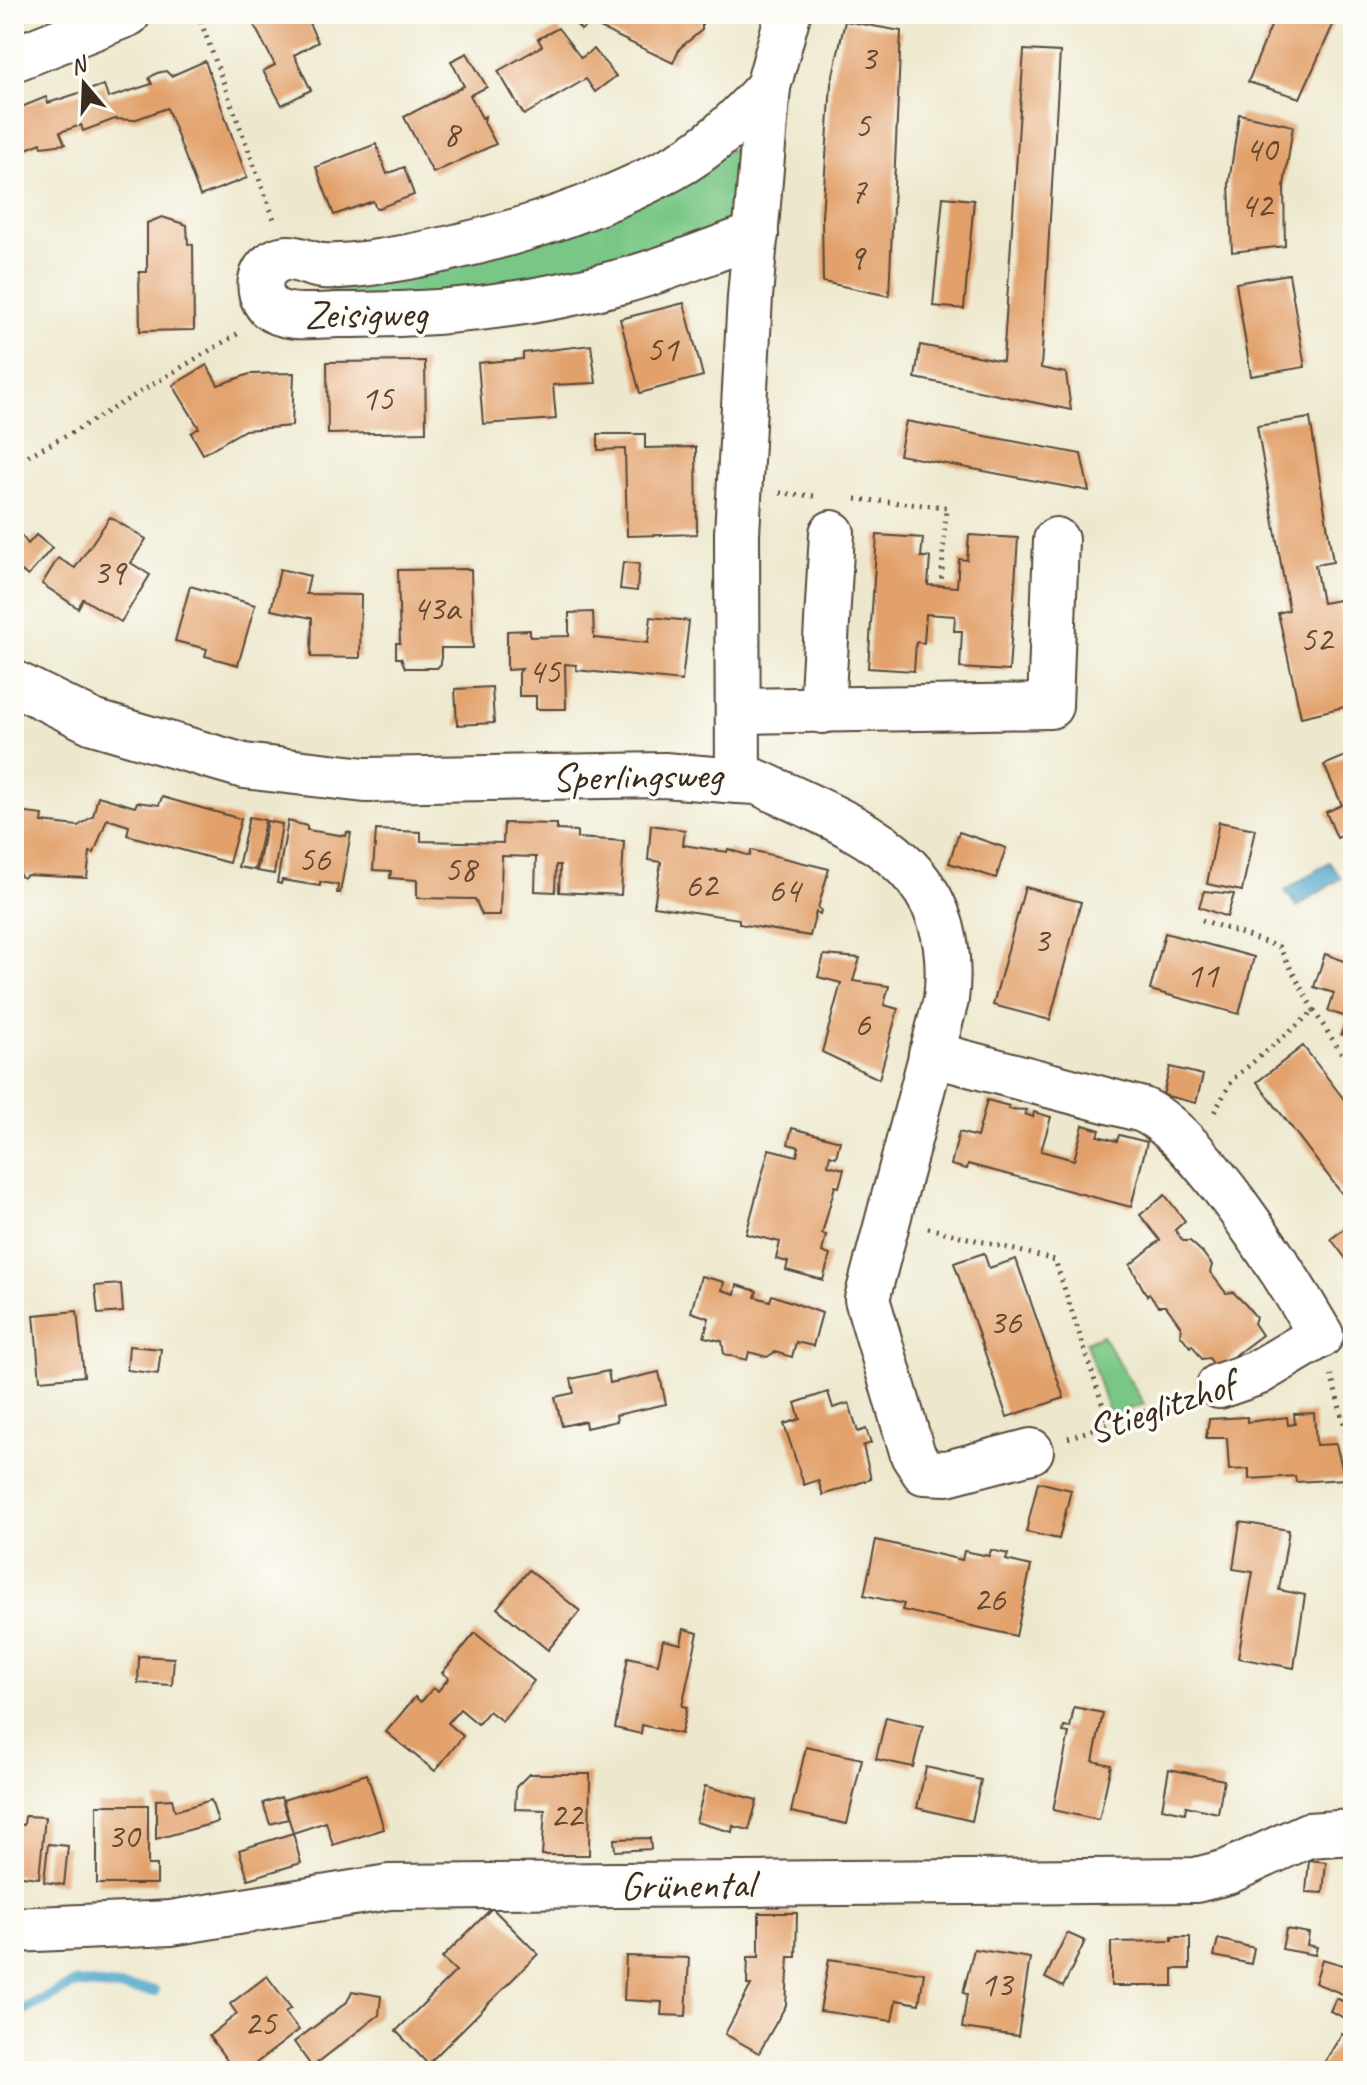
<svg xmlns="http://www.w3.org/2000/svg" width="1367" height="2085" viewBox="0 0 1367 2085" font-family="Caveat,sans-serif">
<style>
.green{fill:#79c786;stroke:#5a7852;stroke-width:2}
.water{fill:#4da6ca;stroke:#446874;stroke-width:2}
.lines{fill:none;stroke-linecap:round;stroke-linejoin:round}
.stream{stroke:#4da6ca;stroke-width:11}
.building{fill:#e2a06b}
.minor-casing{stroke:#564638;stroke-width:48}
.path{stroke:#564638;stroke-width:5;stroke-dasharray:2 6;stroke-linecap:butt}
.minor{stroke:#fff;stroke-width:44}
.labels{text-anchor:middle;stroke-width:7;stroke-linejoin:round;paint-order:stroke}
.number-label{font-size:36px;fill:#654831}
.street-label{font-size:40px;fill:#3b2a1e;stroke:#fdfcf7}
</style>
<rect width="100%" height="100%" fill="#fdfcf7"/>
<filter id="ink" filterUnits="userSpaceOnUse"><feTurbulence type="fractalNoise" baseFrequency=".0125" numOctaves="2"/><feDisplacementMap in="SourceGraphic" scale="16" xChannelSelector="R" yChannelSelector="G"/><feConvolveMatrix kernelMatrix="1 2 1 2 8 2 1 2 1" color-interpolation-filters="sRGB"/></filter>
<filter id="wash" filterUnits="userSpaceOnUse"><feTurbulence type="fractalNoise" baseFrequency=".006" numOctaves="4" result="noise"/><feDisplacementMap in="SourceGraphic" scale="32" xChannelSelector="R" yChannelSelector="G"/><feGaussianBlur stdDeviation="1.8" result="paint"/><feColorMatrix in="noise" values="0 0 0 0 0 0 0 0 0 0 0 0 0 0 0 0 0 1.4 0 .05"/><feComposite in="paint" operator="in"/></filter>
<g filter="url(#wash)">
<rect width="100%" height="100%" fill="#ede8cd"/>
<!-- green -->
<g class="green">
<polygon points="742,145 741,218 722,239 450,298 326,298 329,290 427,274"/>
<polygon points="1102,1335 1144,1404 1110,1416 1086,1342"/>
</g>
<!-- water -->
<polygon class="water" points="1329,862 1341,878 1297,907 1285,891"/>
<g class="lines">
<!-- stream -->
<polyline class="stream" points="14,2015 76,1983 154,1991"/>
</g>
<g id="blocks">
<!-- building -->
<g class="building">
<polygon points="271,14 321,14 308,21 318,42 294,55 311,90 282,105 263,71 275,65 253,23"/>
<polygon points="568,14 592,14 596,19 581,30"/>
<polygon points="605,14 702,14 702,30 680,48 673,63 598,27"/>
<polygon points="1276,14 1338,14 1300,98 1248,82"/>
<polygon points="845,21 901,31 889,296 823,282 822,216 831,84"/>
<polygon points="558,28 581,58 594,49 616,76 595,92 586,79 524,115 498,71 542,46 538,39"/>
<polygon points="1024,50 1060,52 1041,368 1066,373 1071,410 915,378 920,345 1003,361"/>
<polygon points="467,53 487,87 470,95 482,118 485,116 484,122 496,144 433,173 404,117 464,86 451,61"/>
<polygon points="205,61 247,178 200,196 167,108 134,120 115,119 83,131 81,125 60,132 65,144 42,147 41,143 14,154 14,110 46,97 48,103 104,85 108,98 152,84 149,78 157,73 166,71 171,76"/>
<polygon points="1239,114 1293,126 1284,186 1285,246 1232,252 1229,183"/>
<polygon points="376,144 387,174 404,167 414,195 376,209 373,201 334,215 316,167"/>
<polygon points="943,197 974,200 964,309 933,306"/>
<polygon points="162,217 187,225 188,244 193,245 194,330 140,331 139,272 147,272 147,223"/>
<polygon points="1289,274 1305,367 1251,376 1236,283"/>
<polygon points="684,303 703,376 640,393 620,319"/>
<polygon points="591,345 596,383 553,385 556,419 483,424 478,363 523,359 523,353"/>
<polygon points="425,361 426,432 328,434 327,362"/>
<polygon points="207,365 218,385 250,374 294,373 292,426 245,430 203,454 191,433 199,428 173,385"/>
<polygon points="1310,418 1333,562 1315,565 1322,603 1339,600 1353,664 1353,705 1301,717 1278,613 1289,610 1257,426"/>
<polygon points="906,421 1081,454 1089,491 899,455"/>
<polygon points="598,434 645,434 645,448 696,447 697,534 627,536 625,449 598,450"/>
<polygon points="110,517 146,539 131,563 150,575 121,622 83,599 78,608 42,584 58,558 75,568"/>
<polygon points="14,526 28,544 36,535 52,548 28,576 14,565"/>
<polygon points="877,535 923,538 921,557 930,557 928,585 957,587 959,559 967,560 969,535 1018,538 1009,671 960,668 962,631 954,631 955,616 926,614 924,643 916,642 914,671 868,668"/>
<polygon points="623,562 639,564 637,591 620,589"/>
<polygon points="280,569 310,576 306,594 361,595 360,658 311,657 312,618 271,610"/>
<polygon points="471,569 473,648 441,648 441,664 437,668 405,668 401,658 396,658 396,643 400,643 398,570"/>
<polygon points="190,586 255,605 238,665 205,656 207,649 175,641"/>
<polygon points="593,612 594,638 648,643 651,617 689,621 682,681 576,670 576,665 565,664 566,709 536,709 536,696 519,696 519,673 522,669 507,670 507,631 530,630 530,637 569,636 569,613"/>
<polygon points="492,687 494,723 457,725 455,689"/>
<polygon points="1353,753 1353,831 1337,838 1326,812 1342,805 1324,765"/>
<polygon points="98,796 135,807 137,802 159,805 162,797 241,819 229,863 127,835 129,826 107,819 94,853 90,852 87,878 27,875 23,878 14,869 20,812 43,815 42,822 78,826 93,816"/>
<polygon points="249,817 265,820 255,870 238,867"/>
<polygon points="267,821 282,824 274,874 257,871"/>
<polygon points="288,821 307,826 307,830 346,836 347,832 351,833 340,893 337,893 338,885 320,882 320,886 282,880 281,884 277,883"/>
<polygon points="1219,822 1255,829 1242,891 1207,884"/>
<polygon points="504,823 557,824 557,830 577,831 577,838 624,841 621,895 559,892 560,865 556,865 555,892 535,891 536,857 502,856 500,915 482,915 475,899 417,898 417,880 390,878 391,871 373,870 376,830 421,832 421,841 503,843"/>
<polygon points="651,825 685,830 683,845 727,852 728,849 750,856 751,850 829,869 818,908 821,910 820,914 816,912 810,936 739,924 739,919 654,906 661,862 648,860"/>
<polygon points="959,832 1006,848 996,878 949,863"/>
<polygon points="1025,887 1081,902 1050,1020 993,1005"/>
<polygon points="1204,891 1234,894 1227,917 1199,907"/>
<polygon points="1165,933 1254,957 1239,1014 1150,990"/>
<polygon points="1325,954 1353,964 1346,998 1353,1000 1353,1038 1341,1034 1347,1017 1328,1011 1334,993 1314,987"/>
<polygon points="824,955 860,958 853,981 889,986 884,1005 898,1009 879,1079 822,1052 841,983 818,977"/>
<polygon points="1303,1046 1353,1111 1353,1200 1349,1203 1257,1082"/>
<polygon points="1170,1067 1203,1075 1196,1103 1163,1095"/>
<polygon points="987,1100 1009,1106 1008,1109 1027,1110 1025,1114 1033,1117 1034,1112 1051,1117 1041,1151 1074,1160 1083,1125 1100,1130 1098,1136 1117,1141 1119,1135 1147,1142 1131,1207 968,1164 967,1169 951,1165 959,1132 977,1137"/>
<polygon points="792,1128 840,1141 836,1157 830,1155 828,1165 844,1169 839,1187 835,1186 822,1234 826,1235 822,1252 830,1255 823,1280 786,1270 788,1262 776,1259 780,1242 746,1234 769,1149 797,1156 799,1147 788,1144"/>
<polygon points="1165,1195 1185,1221 1175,1230 1183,1241 1190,1241 1202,1252 1212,1265 1210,1272 1226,1293 1233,1292 1245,1304 1256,1317 1254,1323 1262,1335 1217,1369 1209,1358 1202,1359 1192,1345 1190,1347 1180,1334 1181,1327 1166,1306 1158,1306 1149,1294 1147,1296 1130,1265 1160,1240 1140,1215"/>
<polygon points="1353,1222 1353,1268 1331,1239"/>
<polygon points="984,1253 989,1268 1016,1259 1064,1398 1007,1417 954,1263"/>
<polygon points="701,1276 724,1282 722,1290 735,1294 737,1285 757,1291 755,1297 770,1301 772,1295 822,1313 813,1346 796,1342 792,1357 775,1352 767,1357 749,1352 747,1360 724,1354 722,1341 704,1337 709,1318 691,1312"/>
<polygon points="121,1284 123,1312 98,1314 95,1286"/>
<polygon points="77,1311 84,1376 40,1380 34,1315"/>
<polygon points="129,1346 161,1349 158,1374 127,1370"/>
<polygon points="608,1371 610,1383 659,1372 666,1404 616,1415 617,1421 586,1428 585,1421 562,1426 555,1397 574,1393 571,1379"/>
<polygon points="828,1392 833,1408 849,1403 858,1432 866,1429 871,1443 863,1446 871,1479 823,1495 818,1480 804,1485 784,1424 800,1419 795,1403"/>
<polygon points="1314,1413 1316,1445 1336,1444 1345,1479 1296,1482 1295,1476 1249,1479 1249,1469 1229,1470 1227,1438 1206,1438 1209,1419 1247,1417 1247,1422 1287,1417 1288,1425 1295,1424 1294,1414"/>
<polygon points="1038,1482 1071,1490 1059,1539 1026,1532"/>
<polygon points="1240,1522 1289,1530 1279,1590 1305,1595 1294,1668 1238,1658 1253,1572 1233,1569"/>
<polygon points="876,1540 962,1560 964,1551 989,1556 991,1550 1008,1554 1006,1560 1031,1566 1016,1636 902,1610 904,1604 864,1595"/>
<polygon points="529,1570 580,1611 548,1650 497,1608"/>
<polygon points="684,1629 698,1633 682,1706 687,1707 681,1734 642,1725 641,1734 615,1728 628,1657 658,1664 663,1640 681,1644"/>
<polygon points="475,1633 534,1681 502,1721 489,1711 478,1724 460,1709 448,1723 463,1736 435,1771 386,1732 415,1697 421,1702 433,1688 438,1691 449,1678 442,1673"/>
<polygon points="139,1656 174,1658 172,1685 138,1683"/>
<polygon points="1074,1707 1103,1713 1093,1761 1111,1765 1099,1820 1053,1810 1069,1733 1063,1732 1064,1727 1070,1728"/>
<polygon points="886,1717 923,1726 913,1767 876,1759"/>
<polygon points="806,1747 862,1759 847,1824 791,1812"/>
<polygon points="926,1767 981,1780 972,1821 917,1808"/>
<polygon points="1169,1769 1224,1780 1218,1813 1186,1806 1185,1813 1162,1808"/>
<polygon points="367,1774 384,1829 333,1845 326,1822 293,1833 283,1800"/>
<polygon points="529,1774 590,1774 589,1855 542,1855 545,1810 515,1809 516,1787"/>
<polygon points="705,1786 757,1800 749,1830 733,1826 732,1832 696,1822"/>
<polygon points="281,1797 288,1819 270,1824 263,1803"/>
<polygon points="172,1799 175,1811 211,1800 218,1822 156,1839 156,1800"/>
<polygon points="97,1805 148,1805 148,1865 157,1865 157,1884 97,1884"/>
<polygon points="25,1816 45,1817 39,1878 14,1875 14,1824 24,1825"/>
<polygon points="293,1833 301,1863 248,1879 239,1850"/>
<polygon points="650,1838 651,1849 615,1851 614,1839"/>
<polygon points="48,1844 68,1846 64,1885 44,1882"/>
<polygon points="1309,1860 1326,1862 1323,1893 1306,1892"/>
<polygon points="492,1908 538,1954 428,2064 396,2031 456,1971 442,1958"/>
<polygon points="759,1913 797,1913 796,1957 789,1957 786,2005 759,2053 725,2034 751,1985 747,1985 748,1957 759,1957"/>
<polygon points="1286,1929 1309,1933 1307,1945 1317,1947 1315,1955 1282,1949"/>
<polygon points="1067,1933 1085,1941 1063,1987 1045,1978"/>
<polygon points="1172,1937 1190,1937 1190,1969 1173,1969 1173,1986 1111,1986 1111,1942 1172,1941"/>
<polygon points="1218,1939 1254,1948 1251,1964 1214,1956"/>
<polygon points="974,1949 1030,1958 1018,2036 962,2028 967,1994 963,1993"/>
<polygon points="626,1956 689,1958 686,2016 661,2015 662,2002 624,2000"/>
<polygon points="829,1959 924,1973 919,2004 896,2000 892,2021 820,2011"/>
<polygon points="1322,1959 1353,1968 1349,1982 1353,1983 1353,1998 1315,1983"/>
<polygon points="267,1976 291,2008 285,2012 299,2030 246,2071 235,2071 209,2036 237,2014 230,2004"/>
<polygon points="352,1991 381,1996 379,2015 312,2067 294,2042 347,2002"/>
<polygon points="1336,1998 1353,2006 1353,2022 1330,2011"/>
<polygon points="1342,2034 1353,2041 1353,2071 1319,2071"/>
</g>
</g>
</g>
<g filter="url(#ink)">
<use href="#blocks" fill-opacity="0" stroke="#564638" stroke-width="2"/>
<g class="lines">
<defs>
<g id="minor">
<polyline points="14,59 128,14"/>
<path d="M756 235C712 250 668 269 623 281 530 306 436 316 340 315 318 315 286 321 269 307 254 290 259 266 281 259 295 255 309 265 323 266 338 267 356 265 371 263 473 248 580 217 671 169 709 149 740 118 768 87"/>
<polyline points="14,683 93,722 244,766 365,780 664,775 738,781 737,534 750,297 768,87 788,14"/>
<polyline points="738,711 1050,706 1056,540"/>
<polyline points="822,711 832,533"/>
<path d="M738 781 757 782C861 830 962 863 946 1000L867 1299 913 1455 924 1472 947 1473 1031 1451"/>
<path d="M931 1054 1143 1110C1198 1134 1289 1280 1321 1335L1257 1373 1219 1386"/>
<polyline points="14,1930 171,1923 389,1887 1196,1880 1227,1872 1308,1835 1353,1832"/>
</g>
</defs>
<!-- minor casing -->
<use href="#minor" class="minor-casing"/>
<!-- path -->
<g class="path">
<polyline points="198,14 274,219"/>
<polyline points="14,463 75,431 239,333"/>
<polyline points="780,493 814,496"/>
<polyline points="856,499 946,507 941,586"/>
<polyline points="1202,920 1279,947 1314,1011 1233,1079 1212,1116"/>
<polyline points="1314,1011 1353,1071"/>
<polyline points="928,1228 1055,1260 1109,1424"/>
<polyline points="1331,1375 1353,1457"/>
<polyline points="1068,1438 1184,1398"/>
</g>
<!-- minor -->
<use href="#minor" class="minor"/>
</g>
</g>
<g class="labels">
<!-- number labels -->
<g class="number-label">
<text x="868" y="70">3</text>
<text x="862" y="137">5</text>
<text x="451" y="146">8</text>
<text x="1261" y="161">40</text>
<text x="858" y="203">7</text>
<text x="1256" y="217">42</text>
<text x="856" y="269">9</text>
<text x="662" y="361">51</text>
<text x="377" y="410">15</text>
<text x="109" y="584">39</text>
<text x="436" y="620">43a</text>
<text x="1316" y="651">52</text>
<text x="544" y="683">45</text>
<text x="314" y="871">56</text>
<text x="460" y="881">58</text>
<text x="701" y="897">62</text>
<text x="784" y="902">64</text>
<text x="1041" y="952">3</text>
<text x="1202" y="987">11</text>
<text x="862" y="1036">6</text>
<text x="1005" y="1334">36</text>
<text x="989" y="1611">26</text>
<text x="566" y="1827">22</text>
<text x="123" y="1848">30</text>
<text x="996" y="1996">13</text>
<text x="260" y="2035">25</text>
</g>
<!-- street labels -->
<g class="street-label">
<text transform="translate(366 313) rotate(-1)" y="14">Zeisigweg</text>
<text transform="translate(637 775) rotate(-1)" y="14">Sperlingsweg</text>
<text transform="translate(1161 1406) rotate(-19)" y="14">Stieglitzhof</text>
<text transform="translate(687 1884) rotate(-1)" y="14">Grünental</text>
</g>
</g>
<!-- margin -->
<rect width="1367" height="2085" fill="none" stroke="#fdfcf7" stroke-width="48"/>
<!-- north arrow -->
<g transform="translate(84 84) rotate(341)" stroke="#fdfcf7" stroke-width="6" paint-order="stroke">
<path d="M0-6L14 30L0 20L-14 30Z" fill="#3b2a1e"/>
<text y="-12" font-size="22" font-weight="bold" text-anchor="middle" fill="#3b2a1e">N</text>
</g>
</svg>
